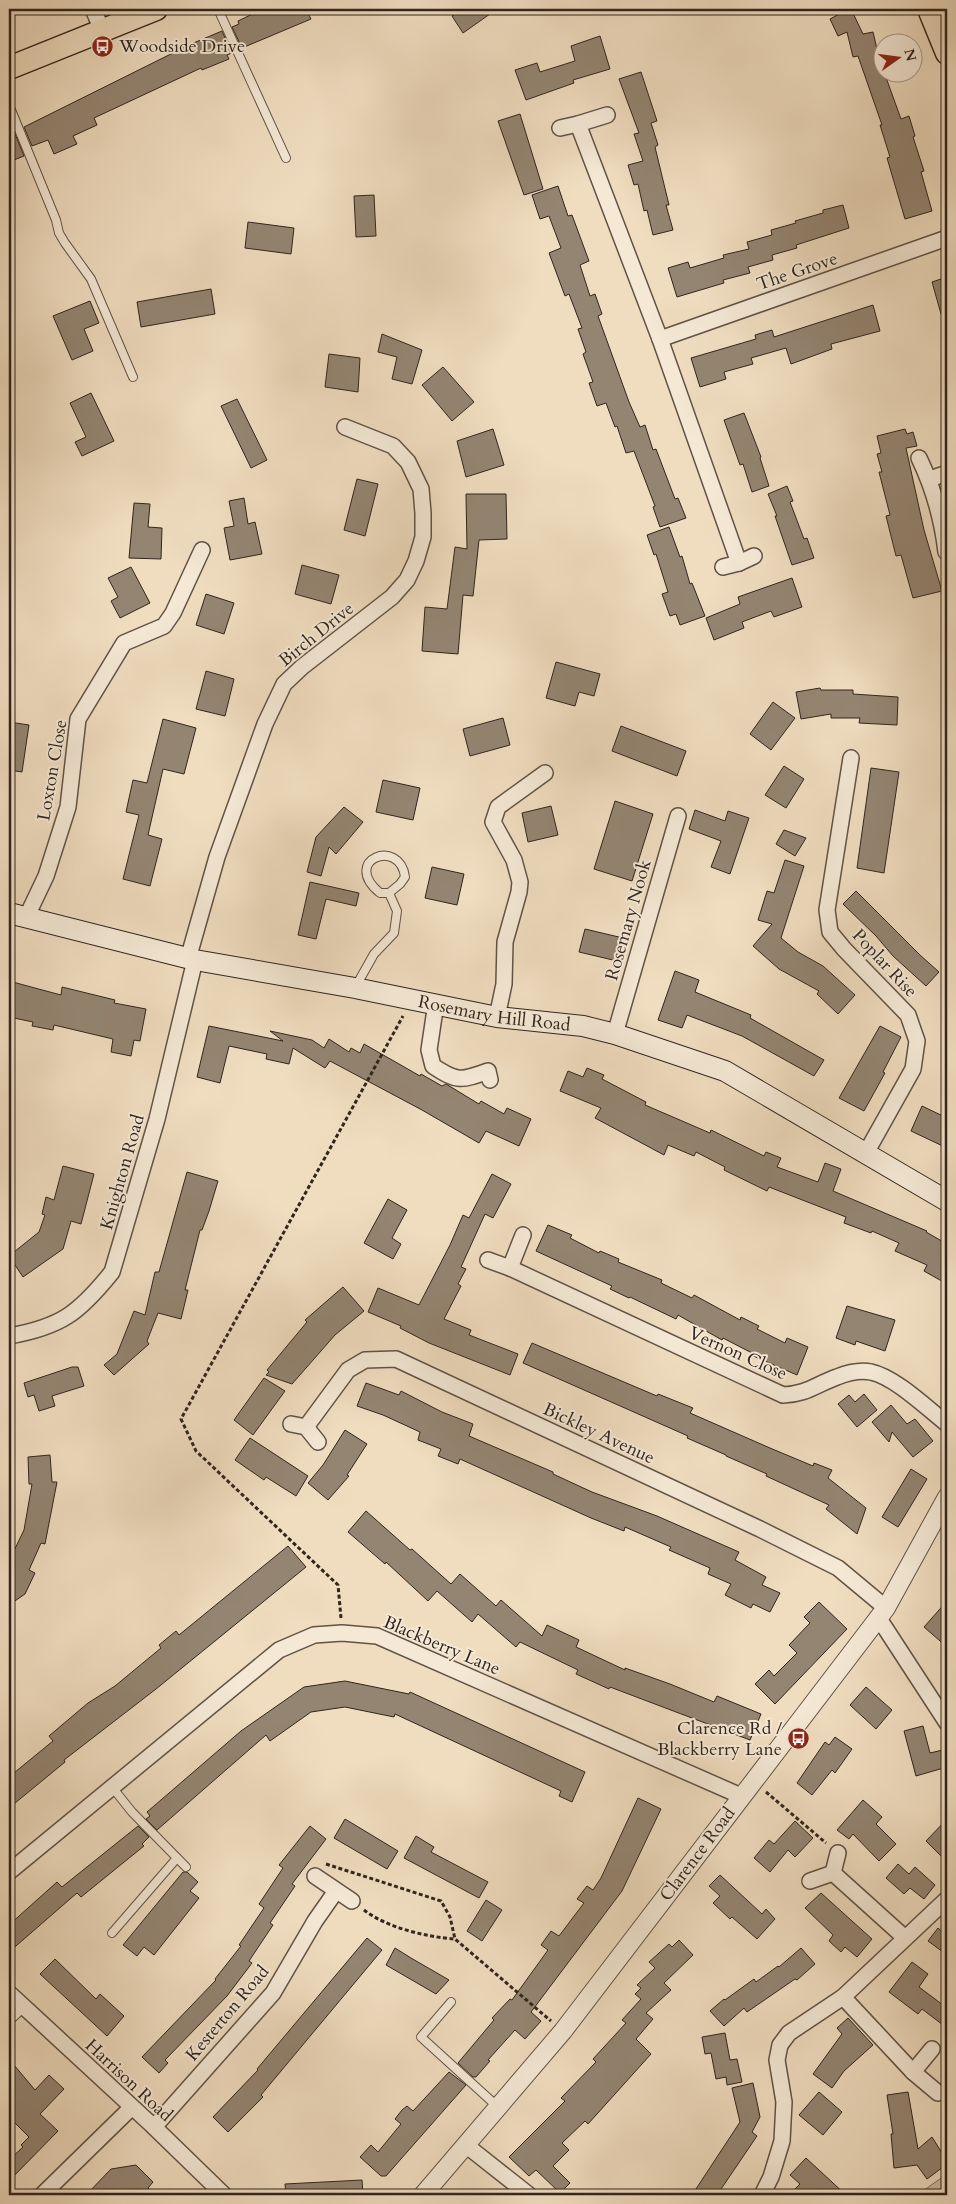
<svg xmlns="http://www.w3.org/2000/svg" width="956" height="2204" viewBox="0 0 956 2204" font-family="Cardo,serif">
<style>
.green{fill:#cfbea4;stroke:#807260}
.building{fill:#948572;stroke:#30251d}
.lines{fill:none;stroke-linecap:round;stroke-linejoin:round}
.service-casing{stroke:#605346;stroke-width:10}
.minor-casing{stroke:#605346;stroke-width:18}
.tertiary-casing{stroke:#605346;stroke-width:20}
.secondary-casing{stroke:#30251d;stroke-width:22}
.primary-casing{stroke:#30251d;stroke-width:25}
.path{stroke:#30251d;stroke-width:3;stroke-dasharray:4 2.5;stroke-linecap:butt}
.service{stroke:#f5e9d6;stroke-width:8}
.minor{stroke:#f5e9d6;stroke-width:15}
.tertiary{stroke:#f5e9d6;stroke-width:18}
.secondary{stroke:#f5e9d6;stroke-width:20}
.primary{stroke:#f0ddc0;stroke-width:22}
.labels{text-anchor:middle;stroke-width:4;stroke-linejoin:round;paint-order:stroke}
.poi-label{font-size:18px;fill:#30251d;stroke:#f5e9d6;text-anchor:start}
.street-label{font-size:18px;fill:#30251d;stroke:#f5e9d6}
</style>
<rect width="100%" height="100%" fill="#f0ddc0"/>
<filter id="stains"><feTurbulence type="fractalNoise" baseFrequency=".004" numOctaves="4"/><feColorMatrix values="0 0 0 0 .2 0 0 0 0 .09 0 0 0 0 .02 0 0 0 .5 -.17"/></filter>
<radialGradient id="worn" r=".72"><stop offset=".6" stop-color="#630" stop-opacity="0"/><stop offset="1" stop-color="#630" stop-opacity=".3"/></radialGradient>
<!-- green -->
<polygon class="green" points="947,2174 947,2195 917,2195"/>
<!-- building -->
<g class="building">
<polygon points="263,9 306,9 311,19 242,48 232,27 239,24 238,21"/>
<polygon points="462,9 497,9 463,33 452,16"/>
<polygon points="842,9 851,9 863,34 873,32 879,58 884,56 884,72 901,119 909,116 915,136 913,137 924,171 921,172 932,211 905,219 887,158 890,157 880,125 882,125 858,56 853,57 847,32 838,36 830,19 843,12"/>
<polygon points="222,31 232,53 227,55 229,59 202,70 201,68 94,118 97,125 73,136 77,144 54,154 48,140 32,146 24,127 191,44"/>
<polygon points="600,36 610,69 573,80 574,83 526,100 515,70 537,63 540,72 575,61 571,46"/>
<polygon points="641,72 657,121 651,123 658,145 655,147 669,205 666,205 673,230 653,235 647,210 644,211 638,184 634,185 628,165 643,161 634,134 639,133 619,79"/>
<polygon points="520,114 543,189 524,195 498,121"/>
<polygon points="9,119 24,156 9,162"/>
<polygon points="558,186 568,216 572,215 589,261 580,265 590,296 595,294 602,314 598,316 629,402 640,427 645,425 653,450 656,449 675,499 678,498 686,518 660,527 653,507 655,506 634,451 626,453 617,426 615,427 606,403 597,406 589,383 593,382 583,354 586,352 578,329 582,328 569,294 565,296 549,253 561,248 549,216 540,219 532,195"/>
<polygon points="374,195 376,236 356,237 354,196"/>
<polygon points="843,205 849,228 796,245 797,248 772,255 773,260 748,267 750,273 723,280 724,283 677,297 668,268 688,262 690,268 724,258 723,255 749,249 747,242 772,235 771,230 796,223 795,221 823,213 823,210"/>
<polygon points="248,222 294,228 291,254 245,248"/>
<polygon points="947,277 947,320 943,321 932,282"/>
<polygon points="211,289 215,314 141,327 137,302"/>
<polygon points="90,301 99,323 84,329 93,351 72,360 53,316"/>
<polygon points="873,305 880,331 831,344 832,349 791,364 786,348 751,358 753,364 724,372 726,379 700,387 691,358 756,339 755,335 772,330 774,337"/>
<polygon points="382,334 422,350 412,384 392,379 397,357 378,352"/>
<polygon points="329,354 360,358 358,392 325,387"/>
<polygon points="443,367 474,402 452,421 422,385"/>
<polygon points="91,393 114,441 82,456 75,442 86,437 70,403"/>
<polygon points="237,399 267,460 251,468 221,406"/>
<polygon points="744,413 761,457 760,458 769,486 752,492 743,464 740,465 724,420"/>
<polygon points="493,429 504,465 466,477 457,441"/>
<polygon points="905,429 907,434 913,432 917,446 906,448 924,530 942,591 913,598 901,555 896,556 886,516 890,515 879,472 882,472 877,454 881,453 877,436"/>
<polygon points="357,479 378,484 365,536 344,530"/>
<polygon points="787,486 793,501 790,502 804,539 807,538 814,558 792,565 775,516 777,516 768,494"/>
<polygon points="466,494 506,494 507,539 479,540 473,596 463,595 458,654 422,651 425,607 447,609 455,547 467,549"/>
<polygon points="244,498 248,524 255,522 262,554 230,560 224,528 234,526 229,501"/>
<polygon points="134,503 150,504 148,527 162,528 161,559 129,558"/>
<polygon points="669,527 680,557 682,556 690,584 692,583 705,616 680,625 676,614 670,616 662,594 668,592 656,554 654,555 647,535"/>
<polygon points="302,565 339,575 331,604 295,594"/>
<polygon points="131,567 150,603 120,618 111,601 118,597 108,578"/>
<polygon points="792,578 802,607 774,617 771,611 742,622 744,628 714,640 706,618 740,604 738,597"/>
<polygon points="206,594 234,603 224,634 196,625"/>
<polygon points="556,662 600,674 594,696 579,692 575,706 546,698"/>
<polygon points="206,671 234,679 225,716 196,709"/>
<polygon points="820,688 821,690 853,690 853,694 898,697 897,725 859,723 860,718 831,718 831,714 801,719 796,692"/>
<polygon points="773,702 795,718 771,750 750,734"/>
<polygon points="503,718 510,745 470,756 463,729"/>
<polygon points="163,719 196,728 184,774 163,769 148,835 162,839 150,886 123,879 139,815 126,812 133,780 147,783"/>
<polygon points="9,722 29,725 22,772 9,770"/>
<polygon points="621,726 686,751 677,776 612,751"/>
<polygon points="784,766 804,779 786,808 765,795"/>
<polygon points="871,768 899,772 884,873 857,868"/>
<polygon points="383,780 420,788 413,820 376,812"/>
<polygon points="615,801 653,814 632,881 594,869"/>
<polygon points="551,806 558,835 528,842 522,813"/>
<polygon points="344,807 363,822 336,854 329,847 321,876 307,872 316,837"/>
<polygon points="695,810 725,821 728,811 749,818 730,874 711,867 721,841 689,829"/>
<polygon points="784,830 806,838 795,856 776,844"/>
<polygon points="785,860 804,866 781,938 798,952 823,966 855,995 838,1014 817,994 819,991 779,969 753,946 772,924 758,920 767,891 774,893"/>
<polygon points="432,867 464,874 457,905 425,898"/>
<polygon points="310,882 359,893 356,906 326,899 316,939 298,935"/>
<polygon points="856,891 920,955 939,972 926,986 893,956 876,936 843,904"/>
<polygon points="585,929 623,938 617,961 579,952"/>
<polygon points="675,971 699,980 695,992 751,1015 750,1018 824,1060 814,1076 742,1036 687,1015 682,1028 658,1020"/>
<polygon points="9,981 61,995 62,987 115,1000 114,1003 146,1009 140,1041 134,1040 131,1056 111,1052 113,1039 54,1025 53,1030 32,1026 33,1022 9,1017"/>
<polygon points="209,1026 283,1041 270,1031 312,1040 324,1048 329,1039 349,1052 351,1048 360,1053 364,1044 420,1076 421,1074 442,1086 446,1084 479,1104 481,1101 504,1114 507,1108 531,1119 519,1146 486,1131 479,1143 422,1110 330,1061 325,1068 293,1048 289,1064 266,1059 267,1054 229,1046 220,1083 197,1077"/>
<polygon points="880,1026 901,1037 883,1072 885,1073 864,1111 839,1098"/>
<polygon points="587,1068 604,1075 602,1079 646,1102 645,1105 710,1133 711,1130 764,1156 766,1152 781,1158 777,1167 818,1182 825,1163 841,1169 833,1191 927,1231 926,1232 947,1244 947,1284 924,1271 927,1265 895,1251 899,1243 872,1231 871,1233 844,1223 846,1217 769,1187 767,1191 724,1170 725,1167 696,1152 694,1156 668,1145 664,1155 595,1118 601,1108 560,1091 568,1071 583,1077"/>
<polygon points="922,1106 947,1118 947,1148 911,1131"/>
<polygon points="63,1166 94,1174 81,1224 71,1221 63,1249 23,1277 9,1256 39,1232 45,1215 42,1214 46,1197 54,1200"/>
<polygon points="187,1172 218,1181 209,1211 202,1230 200,1230 185,1290 188,1290 181,1319 158,1313 147,1341 149,1344 114,1375 104,1365 117,1354 134,1311 145,1315 155,1272 159,1272"/>
<polygon points="492,1174 511,1184 493,1218 485,1214 461,1267 466,1269 458,1284 461,1286 444,1319 471,1330 469,1335 518,1354 510,1375 429,1343 400,1328 401,1326 368,1312 378,1288 419,1305 450,1245 463,1215 469,1218"/>
<polygon points="388,1199 407,1210 392,1238 401,1244 393,1259 364,1243"/>
<polygon points="548,1225 572,1235 570,1238 599,1253 600,1251 619,1259 618,1262 662,1280 661,1283 692,1298 694,1295 740,1320 741,1317 759,1326 757,1329 785,1343 787,1338 808,1347 797,1375 751,1355 752,1353 723,1338 722,1340 678,1315 676,1319 630,1297 629,1298 610,1289 612,1286 536,1251"/>
<polygon points="343,1287 364,1311 335,1335 292,1384 266,1375 269,1372 267,1370 307,1322 305,1320"/>
<polygon points="847,1306 895,1320 885,1351 856,1341 855,1345 836,1338"/>
<polygon points="532,1343 657,1396 658,1394 693,1408 690,1413 770,1448 813,1466 814,1463 832,1470 828,1478 866,1508 857,1534 826,1509 829,1505 766,1476 767,1474 726,1456 726,1455 687,1438 688,1436 523,1363"/>
<polygon points="72,1367 78,1367 84,1386 52,1396 55,1406 39,1411 34,1395 28,1397 24,1383"/>
<polygon points="264,1378 285,1391 253,1435 234,1420"/>
<polygon points="366,1383 399,1395 401,1391 442,1412 473,1424 469,1436 553,1472 553,1474 592,1492 657,1516 739,1552 735,1560 766,1577 762,1585 780,1593 770,1612 753,1604 751,1608 725,1595 731,1584 708,1574 710,1568 669,1550 671,1547 625,1527 624,1531 591,1518 460,1459 458,1464 438,1456 441,1449 418,1440 420,1432 383,1415 357,1406"/>
<polygon points="864,1394 877,1410 857,1427 838,1404 849,1395 855,1402"/>
<polygon points="891,1405 907,1424 915,1419 933,1441 913,1457 892,1432 889,1442 872,1422"/>
<polygon points="345,1430 367,1444 347,1475 349,1476 328,1500 308,1483 323,1465"/>
<polygon points="250,1438 308,1476 296,1496 266,1477 264,1480 235,1460"/>
<polygon points="50,1455 52,1482 57,1482 45,1544 41,1543 29,1570 35,1573 25,1594 9,1605 9,1561 24,1530 32,1484 29,1484 28,1457"/>
<polygon points="911,1469 927,1479 898,1527 882,1517"/>
<polygon points="366,1511 410,1550 412,1549 451,1584 460,1574 496,1606 501,1600 542,1636 547,1625 579,1640 576,1647 625,1670 625,1668 670,1684 714,1702 717,1696 761,1714 750,1740 610,1687 609,1689 576,1674 578,1670 520,1642 516,1647 478,1614 472,1622 437,1591 428,1601 386,1562 385,1564 348,1532"/>
<polygon points="288,1546 306,1567 156,1689 64,1760 65,1762 9,1808 9,1777 53,1741 49,1736 88,1703 115,1686 161,1648 159,1645 176,1631 179,1635"/>
<polygon points="947,1601 947,1647 924,1627"/>
<polygon points="819,1602 847,1629 775,1704 755,1684 769,1670 774,1676 797,1653 789,1645 810,1623 804,1617"/>
<polygon points="345,1681 409,1694 410,1692 585,1772 572,1802 559,1796 561,1791 395,1714 394,1717 345,1707 311,1712 270,1741 266,1735 157,1830 146,1819 150,1816 147,1812 241,1731 304,1687"/>
<polygon points="866,1687 892,1710 876,1729 850,1705"/>
<polygon points="923,1726 930,1753 947,1749 947,1767 916,1776 904,1731"/>
<polygon points="835,1737 852,1749 835,1773 832,1770 812,1795 797,1783 825,1742 829,1745"/>
<polygon points="638,1798 661,1809 622,1891 531,2012 541,2021 525,2039 515,2030 488,2060 490,2061 476,2077 473,2077 458,2063 494,2020 492,2018 510,1999 512,2000 548,1950 541,1945 551,1931 559,1936 584,1903 577,1899 587,1886 593,1890 601,1878"/>
<polygon points="863,1800 882,1817 876,1824 896,1844 879,1861 853,1834 849,1839 837,1830"/>
<polygon points="345,1819 398,1851 387,1869 334,1838"/>
<polygon points="947,1819 947,1862 926,1841"/>
<polygon points="795,1821 813,1838 795,1857 788,1850 770,1872 754,1858 769,1840 774,1844"/>
<polygon points="138,1826 149,1837 142,1844 144,1846 81,1897 77,1893 9,1952 9,1925 57,1882 62,1887"/>
<polygon points="310,1826 326,1839 292,1884 295,1886 270,1923 273,1925 249,1961 252,1963 227,1996 165,2060 168,2063 159,2073 142,2057 216,1980 215,1979 241,1946 239,1945 264,1908 259,1904 283,1868 279,1865"/>
<polygon points="416,1836 434,1847 431,1852 488,1882 479,1898 404,1858"/>
<polygon points="898,1864 909,1874 915,1867 935,1885 924,1899 910,1888 904,1894 886,1878"/>
<polygon points="183,1872 187,1872 198,1882 190,1891 199,1898 154,1955 144,1947 137,1956 123,1945"/>
<polygon points="720,1875 762,1914 766,1909 775,1919 757,1939 732,1917 730,1919 713,1903 720,1896 709,1886"/>
<polygon points="821,1893 872,1939 857,1957 845,1947 841,1952 829,1941 833,1935 805,1908"/>
<polygon points="486,1900 502,1910 482,1941 467,1931"/>
<polygon points="938,1928 947,1936 947,1955 928,1941"/>
<polygon points="367,1938 382,1950 261,2095 263,2097 228,2132 213,2117 258,2070 257,2069"/>
<polygon points="679,1940 693,1955 664,1983 671,1990 646,2013 653,2019 636,2039 651,2054 588,2124 585,2121 562,2143 569,2150 553,2166 570,2183 560,2193 536,2170 529,2176 509,2157 565,2101 561,2098 596,2062 593,2059 626,2023 622,2020 641,1999 635,1994 641,1988 637,1985 655,1968 649,1962 669,1944 672,1947"/>
<polygon points="395,1948 411,1958 449,1980 436,1994 386,1965"/>
<polygon points="801,1948 815,1964 797,1980 795,1979 747,2012 744,2008 724,2026 710,2011 724,1999 725,2000 754,1979 756,1982 778,1966 779,1967"/>
<polygon points="55,1959 96,1999 100,1994 124,2016 107,2036 40,1974"/>
<polygon points="912,1962 928,1974 919,1987 947,2008 947,2028 922,2009 918,2014 889,1992"/>
<polygon points="848,2018 873,2045 844,2071 832,2088 813,2074 842,2034 837,2028"/>
<polygon points="725,2033 730,2060 737,2059 742,2082 727,2085 726,2077 716,2079 711,2053 705,2054 702,2037"/>
<polygon points="9,2059 35,2090 49,2075 64,2089 40,2114 58,2131 9,2181 9,2160 23,2147 21,2145 29,2137 9,2117"/>
<polygon points="449,2072 466,2085 386,2176 381,2176 360,2157 371,2145 378,2152 401,2124 395,2119 402,2110 407,2106 413,2111"/>
<polygon points="753,2083 760,2117 752,2132 757,2136 717,2195 692,2195 740,2122 732,2088"/>
<polygon points="819,2092 842,2112 823,2135 799,2115"/>
<polygon points="908,2092 918,2149 932,2137 947,2161 947,2164 927,2179 917,2165 894,2168 891,2134 893,2134 887,2095"/>
<polygon points="806,2158 846,2195 789,2195 800,2184 790,2175"/>
<polygon points="136,2165 153,2182 148,2188 155,2195 86,2195 111,2169"/>
<polygon points="362,2180 363,2195 286,2195 285,2184"/>
</g>
<g class="lines">
<defs>
<g id="service">
<polyline points="218,9 286,158"/>
<polyline points="9,105 56,220 59,233 65,243 91,279 133,377"/>
<path d="M356 986 374 954 394 933 397 911 389 893 400 884 405 877C400 837 340 860 380 893H389"/>
<polyline points="112,1787 132,1812 186,1867"/>
<polyline points="112,1933 177,1858"/>
<polyline points="451,2002 421,2037 499,2108"/>
<polyline points="9,2021 23,2008"/>
</g>
<g id="minor">
<polyline points="93,9 102,30"/>
<polyline points="607,115 578,124 660,339 739,563 723,567"/>
<polyline points="560,128 578,124"/>
<polyline points="660,339 947,238"/>
<path d="M919 458C934 489 942 518 946 552"/>
<polyline points="930,479 947,473"/>
<polyline points="739,563 754,556"/>
<polyline points="851,758 827,910 830,932 844,949 908,1015 917,1041 913,1069 866,1153"/>
<polyline points="26,918 46,876 68,807 78,719 124,643 164,626 173,613 202,550"/>
<polyline points="188,959 217,857 265,724 284,684 302,667 392,597 407,580 416,561 423,537 423,513 421,489 408,462 393,446 345,427"/>
<path d="M436 1003 429 1050 433 1066C457 1082 461 1081 488 1071L490 1080"/>
<polyline points="497,1017 504,984 505,942 519,892 520,882 514,860 493,822 498,807 545,773"/>
<polyline points="615,1034 678,816"/>
<polyline points="488,1260 510,1268 523,1235"/>
<path d="M510 1268 783 1395C807 1394 815 1385 837 1377 847 1373 860 1370 871 1372 895 1377 927 1408 947 1424"/>
<path d="M9 1336C61 1327 79 1313 112 1272L157 1119 195 960"/>
<polyline points="291,1424 306,1427 318,1442"/>
<polyline points="306,1427 348,1370 365,1360 396,1359 760,1529 838,1568 886,1608"/>
<polyline points="878,1617 947,1723"/>
<polyline points="9,1872 279,1650 314,1635 342,1633 377,1636 741,1796"/>
<polyline points="833,1873 904,1937"/>
<polyline points="315,1876 352,1901"/>
<polyline points="810,1881 833,1873 838,1853"/>
<polyline points="9,1993 154,2127 224,2195"/>
<polyline points="843,1997 913,2072"/>
<polyline points="932,2049 913,2072 938,2093"/>
<polyline points="154,2127 273,1993 315,1921 336,1891"/>
<polyline points="467,2146 529,2195"/>
<polyline points="42,2195 132,2107"/>
<polyline points="762,2195 771,2177 782,2141 784,2102 777,2060 780,2045 789,2033 843,1997 947,1899"/>
</g>
<polyline id="tertiary" points="423,2195 563,2031 886,1608 947,1497"/>
<g id="secondary">
<path id="s1" d="M9 913 195 960 355 988 497 1017 583 1026 615 1034 725 1071 947 1201"/>
</g>
<g id="primary">
<polyline points="929,9 947,53"/>
<polyline points="9,68 156,9"/>
</g>
</defs>
<!-- service casing -->
<use href="#service" class="service-casing"/>
<!-- minor casing -->
<use href="#minor" class="minor-casing"/>
<!-- tertiary casing -->
<use href="#tertiary" class="tertiary-casing"/>
<!-- secondary casing -->
<use href="#secondary" class="secondary-casing"/>
<!-- primary casing -->
<use href="#primary" class="primary-casing"/>
<!-- path -->
<g class="path">
<polyline points="341,1618 338,1585 196,1451 181,1419 403,1016"/>
<polyline points="766,1792 826,1843"/>
<polyline points="326,1864 441,1901 450,1917 455,1939 551,2021"/>
<path d="M364 1910C387 1928 427 1937 455 1939"/>
</g>
<!-- service -->
<use href="#service" class="service"/>
<!-- minor -->
<use href="#minor" class="minor"/>
<!-- tertiary -->
<use href="#tertiary" class="tertiary"/>
<!-- secondary -->
<use href="#secondary" class="secondary"/>
<!-- primary -->
<use href="#primary" class="primary"/>
</g>
<!-- icons -->
<defs>
<symbol id="bus-disc" viewBox="-11 -11 22 22"><circle r="9.5" fill="#8f2418" stroke="#f5e9d6"/><path d="M-5-6H5V4H4V6H2V4H-2V6H-4V4H-5ZM-3.5-4V0h7V-4ZM-3.5 1.2v1.5H-2V1.2ZM2 1.2v1.5H3.5V1.2Z" fill="#fff"/></symbol>
</defs>
<g fill-rule="evenodd">
<use href="#bus-disc" x="90" y="34" width="25" height="25"/>
<use href="#bus-disc" x="786" y="1726" width="25" height="25"/>
</g>
<g class="labels">
<!-- poi labels -->
<g class="poi-label">
<text x="119" y="52">Woodside Drive</text>
<text x="782" y="1734" text-anchor="end">Clarence Rd /<tspan x="782" dy="21">Blackberry Lane</tspan></text>
</g>
<!-- street labels -->
<g class="street-label">
<text transform="translate(797 271) rotate(-19)" y="6">The Grove</text>
<text transform="translate(316 634) rotate(-39)" y="6">Birch Drive</text>
<text transform="translate(52 770) rotate(-80)" y="6">Loxton Close</text>
<text transform="translate(628 920) rotate(-74)" y="6">Rosemary Nook</text>
<text transform="translate(885 963) rotate(47)" y="6">Poplar Rise</text>
<text dy="6" stroke="none"><textPath href="#s1" startOffset="496">Rosemary Hill Road</textPath></text>
<text transform="translate(122 1172) rotate(-74)" y="6">Knighton Road</text>
<text transform="translate(738 1353) rotate(24)" y="6">Vernon Close</text>
<text transform="translate(599 1433) rotate(25)" y="6">Bickley Avenue</text>
<text transform="translate(442 1645) rotate(23)" y="6">Blackberry Lane</text>
<text transform="translate(697 1854) rotate(-53)" y="6">Clarence Road</text>
<text transform="translate(227 2013) rotate(-50)" y="6">Kesterton Road</text>
<text transform="translate(129 2080) rotate(43)" y="6">Harrison Road</text>
</g>
</g>
<!-- margin -->
<rect width="956" height="2204" fill="none" stroke="#f0ddc0" stroke-width="30"/>
<rect x="10" y="10" width="936" height="2184" fill="none" stroke="#30251d" stroke-width="2.5"/>
<rect x="15" y="15" width="926" height="2174" fill="none" stroke="#30251d"/>
<!-- north arrow -->
<g transform="translate(898 58) rotate(76)"><circle r="24" fill="#f5e9d6" stroke="#a69b8c"/>
<path d="M0-4L9 19L0 12L-9 19Z" fill="#8f2418"/>
<text y="-8" font-size="14" font-weight="bold" text-anchor="middle" fill="#30251d">N</text>
</g>
<rect width="100%" height="100%" filter="url(#stains)"/>
<rect width="100%" height="100%" fill="url(#worn)"/>
</svg>
